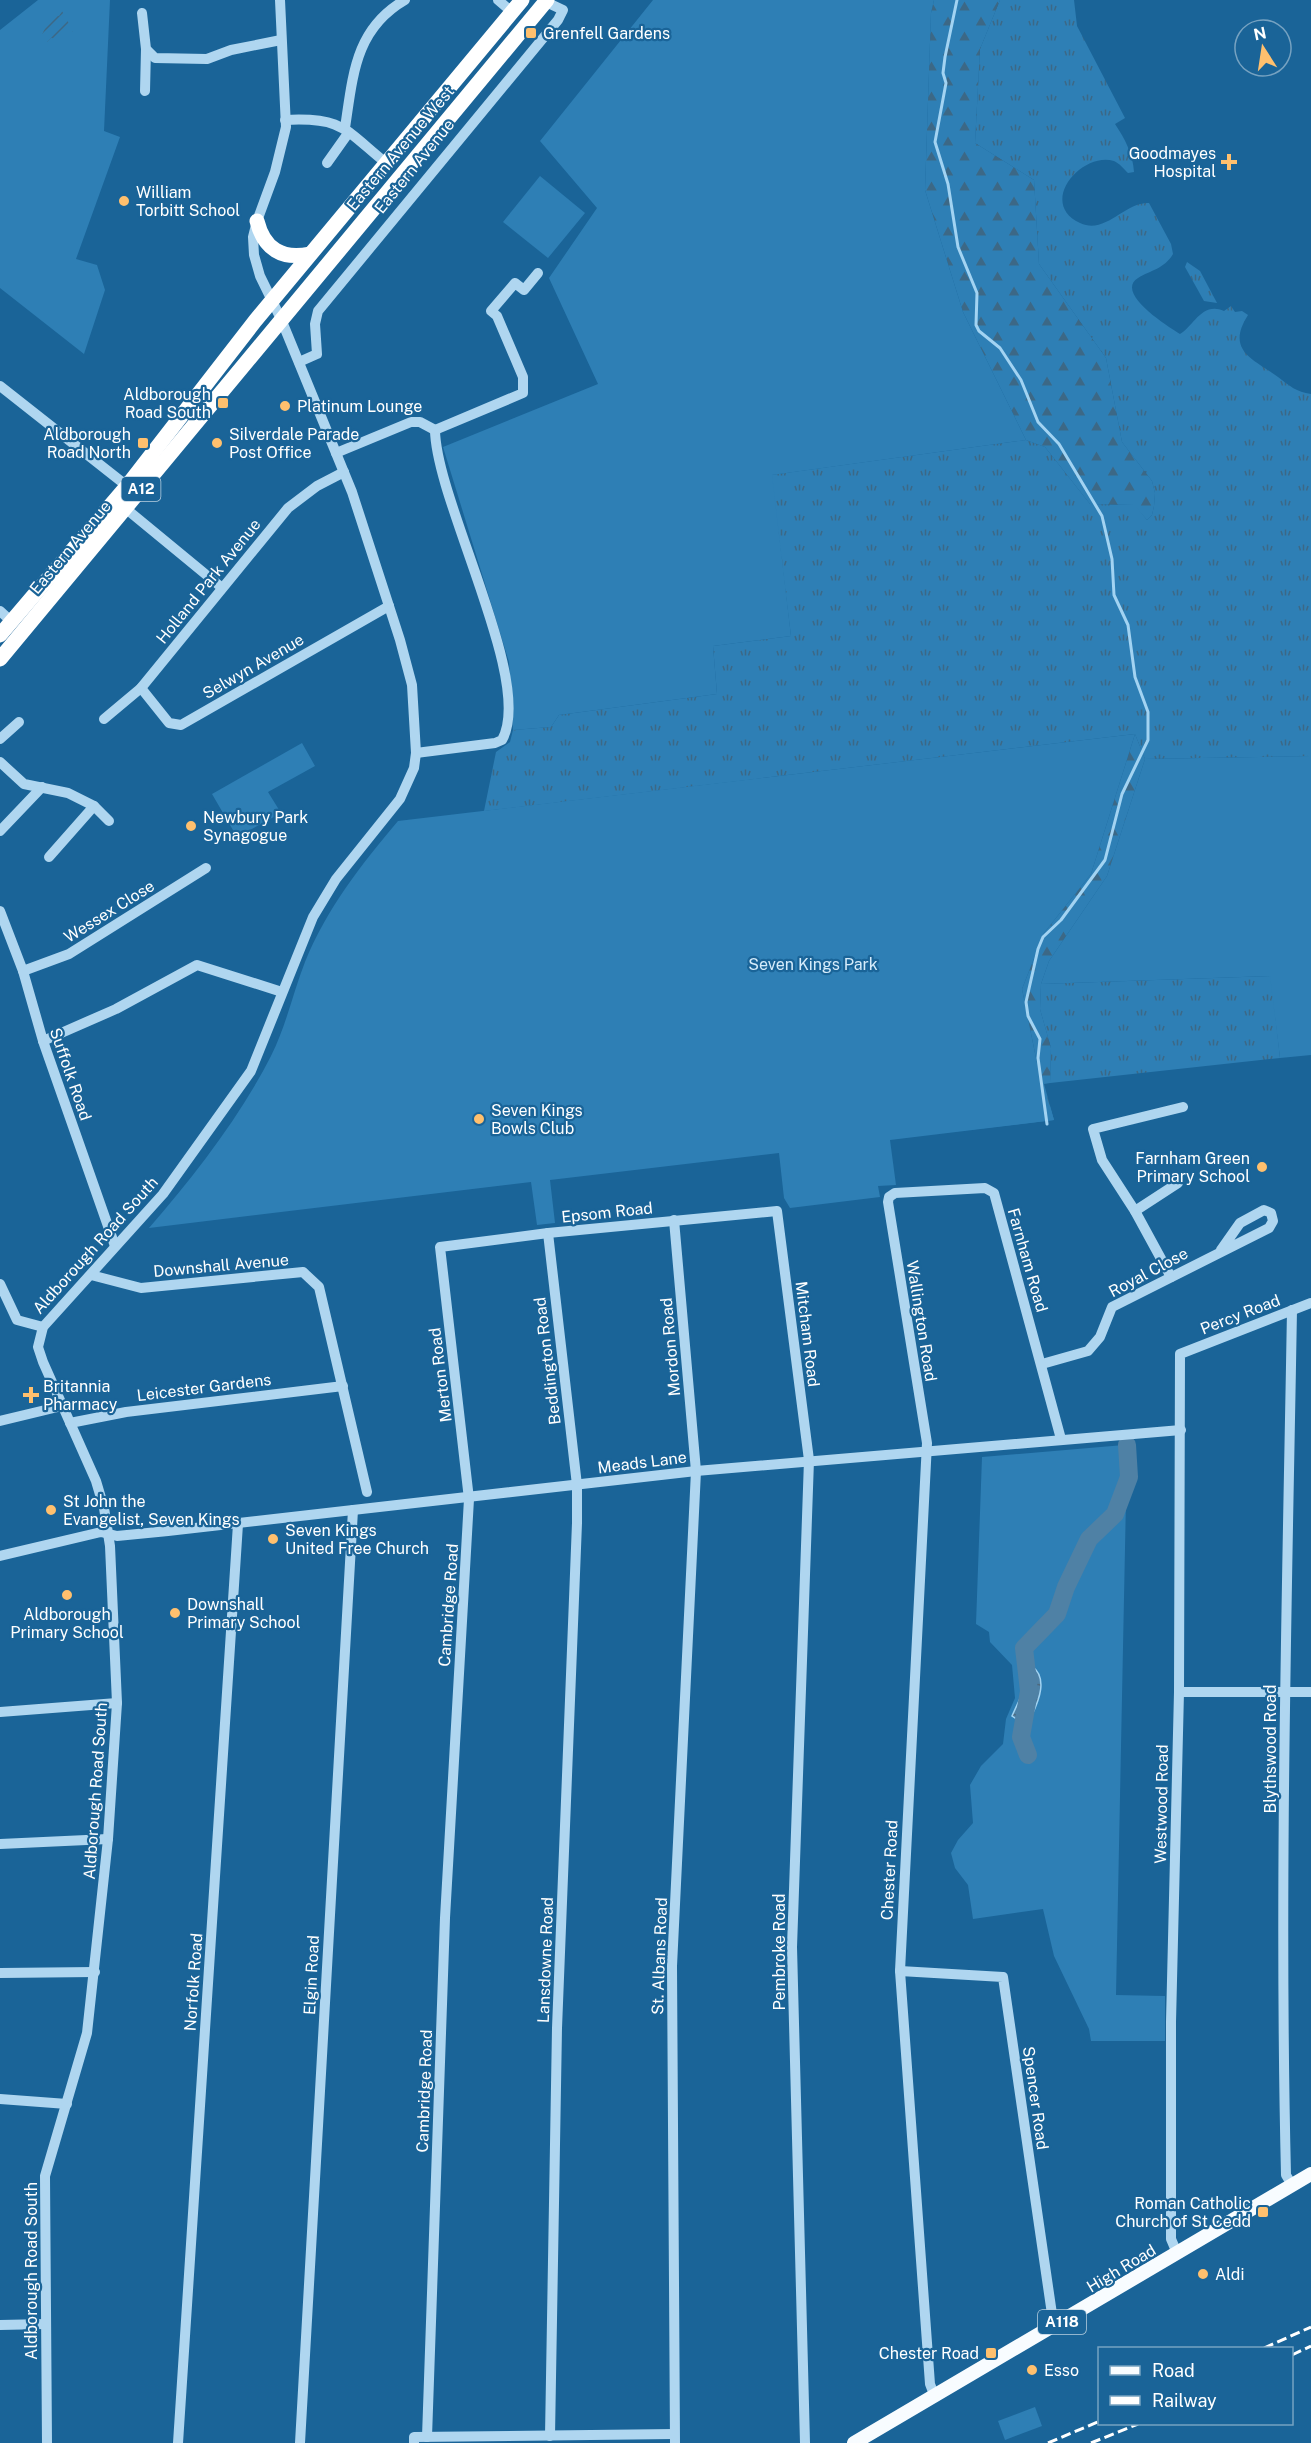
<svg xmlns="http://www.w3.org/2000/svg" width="1311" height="2443" viewBox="0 0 1311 2443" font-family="'Public Sans',sans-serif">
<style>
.grass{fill:url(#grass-tufts)}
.forest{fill:url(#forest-firs)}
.park{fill:#2e7fb5}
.garden{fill:url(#garden-furrows)}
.water{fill:url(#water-waves);stroke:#a2d3f2;stroke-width:1.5}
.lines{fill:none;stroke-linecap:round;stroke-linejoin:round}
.stream{stroke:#a2d3f2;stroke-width:3}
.river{stroke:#4f81a5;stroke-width:18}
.minor{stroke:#afd6f0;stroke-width:10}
.major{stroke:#f8fcff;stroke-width:14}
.highway{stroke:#fff;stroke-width:15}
.rail{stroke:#fff;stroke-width:3;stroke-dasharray:10 4.5;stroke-linecap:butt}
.poi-dot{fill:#ffc06e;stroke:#1a6498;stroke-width:2}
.labels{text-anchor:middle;stroke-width:4.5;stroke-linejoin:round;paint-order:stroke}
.shield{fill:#1a6498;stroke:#bad0e0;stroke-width:1.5}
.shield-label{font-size:15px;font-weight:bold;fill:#fff}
.poi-label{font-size:16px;fill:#fff;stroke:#1a6498;text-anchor:start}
.street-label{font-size:16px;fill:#fff;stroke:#1a6498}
.park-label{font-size:16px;fill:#d6ecfb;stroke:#1a6498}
</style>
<defs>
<pattern id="grass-tufts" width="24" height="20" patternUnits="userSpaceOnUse" patternTransform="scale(1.5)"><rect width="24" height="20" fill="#2e7fb5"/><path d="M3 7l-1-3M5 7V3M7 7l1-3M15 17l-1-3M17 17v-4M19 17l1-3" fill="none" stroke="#3c6886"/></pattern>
<pattern id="forest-firs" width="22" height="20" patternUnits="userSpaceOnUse" patternTransform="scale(1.5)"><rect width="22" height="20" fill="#2e7fb5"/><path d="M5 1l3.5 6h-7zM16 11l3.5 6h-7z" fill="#3c6886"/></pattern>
<pattern id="garden-furrows" width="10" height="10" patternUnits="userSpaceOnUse" patternTransform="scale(1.5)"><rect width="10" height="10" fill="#2e7fb5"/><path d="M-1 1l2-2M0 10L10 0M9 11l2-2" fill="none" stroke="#3c6886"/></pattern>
<pattern id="water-waves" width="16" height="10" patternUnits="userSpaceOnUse" patternTransform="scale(1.5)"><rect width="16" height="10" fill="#4f81a5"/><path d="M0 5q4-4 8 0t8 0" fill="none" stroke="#4e697d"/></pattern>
</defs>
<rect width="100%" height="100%" fill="#1a6498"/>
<!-- grass -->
<g class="grass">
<path d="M1000 0H1074L1077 26 1125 118 1115 124C1125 139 1133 154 1134 172L1128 173C1124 169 1119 163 1114 161 1082 151 1037 203 1080 223 1106 235 1124 202 1149 203L1171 244 1173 254C1164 269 1151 270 1138 278 1114 293 1169 327 1180 334 1193 327 1202 301 1224 311L1231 306 1235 312 1242 311 1248 315C1225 351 1254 359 1278 377 1290 386 1296 392 1311 394V756L1145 759 1135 734 484 811 496 752 510 742 513 730 551 727 559 715 717 694 713 646 791 636 771 475 1026 440 1045 447 1090 504 1135 505 1147 520 1152 515 1154 506 1155 493 1152 481 1122 442 1106 358 1039 264 1034 180 975 143 980 49Z"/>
<polygon points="1187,262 1200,271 1217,303 1204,301 1185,267"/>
<polygon points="1271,976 1280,1058 1050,1083 1051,1048 1040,1009 1041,984"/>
</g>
<!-- forest -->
<g class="forest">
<polygon points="934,0 1000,0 980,49 975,143 1034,180 1039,264 1106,358 1122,442 1152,481 1155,493 1154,506 1152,515 1147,520 1134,505 1090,504 1045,447 1026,440 963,312 925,190 931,13"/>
<polygon points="1135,734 1145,759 1107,876 1049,961 1041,984 1040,1009 1051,1048 1050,1083 1044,1084 1054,1120 942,1133 945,1126 1037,1063 1022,989 1044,933 1091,874"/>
</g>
<!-- park -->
<g class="park">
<polygon points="38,0 110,0 104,131 120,137 76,259 97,265 105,290 84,354 0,288 0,30"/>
<polygon points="653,0 934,0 931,13 925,190 963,312 1026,440 772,475 791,636 713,646 717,694 559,715 551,727 513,730 509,662 443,447 598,384 549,278 597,208 540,141"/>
<polygon points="540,176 585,213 548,258 503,222"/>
<path d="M1135 734 1091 874 1044 933 1022 989 1037 1063 1054 1120 890 1140 896 1185 878 1186 880 1197 790 1208 784 1198 779 1153 550 1180 555 1223 537 1225 531 1182 149 1228C194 1176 240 1117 271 1056 286 1026 293 993 305 962 327 908 361 865 398 821Z"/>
<polygon points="302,743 315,766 268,792 281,813 237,837 212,794"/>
<polygon points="1311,756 1311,1055 1280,1058 1270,976 1041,984 1049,961 1107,876 1145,759"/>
<polygon points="1124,1445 1126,1499 1116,1995 1165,1996 1165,2041 1091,2041 1089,2029 1054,1956 1043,1909 973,1919 968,1885 955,1868 951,1853 958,1840 973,1823 970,1785 981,1766 1003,1744 1006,1719 1015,1698 1012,1665 990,1642 989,1632 976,1624 982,1457"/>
<polygon points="1035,2407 1042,2426 1005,2440 998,2421"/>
</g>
<!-- garden -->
<polygon class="garden" points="62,11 73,31 58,39 51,38 47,42 40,39 52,13 59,16"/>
<!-- water -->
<path class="water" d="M1032 1666C1048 1678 1039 1700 1032 1715L1018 1720 1012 1716 1023 1692 1022 1669Z"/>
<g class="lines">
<!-- stream -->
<polyline class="stream" points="957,0 945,57 943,73 946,83 935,142 948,184 958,247 977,293 976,325 979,331 1000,348 1021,380 1038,422 1059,444 1102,516 1112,559 1114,595 1128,625 1135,677 1148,712 1148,740 1122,794 1105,860 1061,920 1043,937 1038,949 1026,1002 1028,1016 1040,1039 1038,1058 1047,1124"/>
<!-- river -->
<polyline class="river" points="1028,1755 1021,1737 1029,1691 1024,1648 1057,1614 1066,1587 1089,1539 1115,1514 1129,1477 1127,1445"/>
<!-- minor -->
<g class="minor">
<polyline points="498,0 512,12"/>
<polyline points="142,13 146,49 155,58 207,59 231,50 281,40"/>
<polyline points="145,91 146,49"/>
<path d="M285 120C343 117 344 129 386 163"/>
<path d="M345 128C353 75 355 29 405 0"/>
<polyline points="327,163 349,132"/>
<polyline points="299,362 317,354 315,324 318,311 558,20 563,10 546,2"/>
<polyline points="0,386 127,486"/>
<polyline points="435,430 523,393 523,377 497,316 491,311 515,283 524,290 538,273"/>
<polyline points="336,453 411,422 420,422 435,430"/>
<polyline points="125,508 221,587"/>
<polyline points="0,611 12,622"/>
<polyline points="141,688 169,723 181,725 389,606"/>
<polyline points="104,719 141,688 288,508 317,486 344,472"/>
<polyline points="0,739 19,722"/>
<path d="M416 753 495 743 502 740C535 682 436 502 435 430"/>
<polyline points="0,762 24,784 68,793 94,806 109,821"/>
<polyline points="0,831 42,787"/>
<polyline points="49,857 94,806"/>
<polyline points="0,911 23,971 43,1041 115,1246"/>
<polyline points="23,971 69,954 206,868"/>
<polyline points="43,1041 116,1009 197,965 282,992"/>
<polyline points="1135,1211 1178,1183"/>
<polyline points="674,1220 696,1471 672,1966 675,2443"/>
<polyline points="548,1233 577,1485 577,1523 557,2028 550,2436"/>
<polyline points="91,1275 141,1288 303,1272 319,1287 367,1492"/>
<polyline points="1171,1277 1135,1211 1102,1160 1093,1129 1183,1107"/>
<polyline points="0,1284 17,1320 43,1327"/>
<polyline points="1042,1364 1088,1351 1100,1337 1112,1307 1269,1228 1273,1221 1271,1213 1264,1210 1240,1223 1221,1250"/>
<polyline points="0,1421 62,1406"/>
<polyline points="70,1423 126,1412 343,1386"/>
<polyline points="0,1556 101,1532 117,1536 168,1531 696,1471 1181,1430"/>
<polyline points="1179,1692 1311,1692"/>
<polyline points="0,1712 117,1703"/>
<polyline points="0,1844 108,1839"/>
<polyline points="900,1971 1003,1977 1052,2314 1057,2325"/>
<polyline points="0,1973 95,1972"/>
<polyline points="0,2099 67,2104"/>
<path d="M1292 2185 1286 2175C1279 1887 1287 1598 1292 1310"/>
<polyline points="1177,2253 1171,2239 1171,2022 1179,1692 1180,1354 1311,1303"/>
<polyline points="0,2325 46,2324"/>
<polyline points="935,2397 930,2384 900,1971 927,1443 888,1202 889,1197 895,1193 985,1188 994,1193 1061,1439"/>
<polyline points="427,2437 445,1918 469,1499 440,1247 548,1233 777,1211 809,1460 792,1947 805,2443"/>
<polyline points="47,2443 45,2176 87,2033 108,1839 117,1703 110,1546 104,1508 96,1481 43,1362 38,1347 43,1327 163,1194 251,1071 313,917 336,879 400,799 414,768 416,753 412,685 400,640 352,492 281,319 260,276 254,255 253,237 257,221 275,172 286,127 280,0"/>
<polyline points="178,2443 238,1524"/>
<polyline points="300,2443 353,1510"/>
<polyline points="414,2443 414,2437 674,2434"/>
</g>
<!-- major -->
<polyline class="major" points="854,2443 1311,2174"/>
<!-- highway -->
<g class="highway">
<path d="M257 221C264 249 282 260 310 254"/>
<polyline points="0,635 127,486 255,321 522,0"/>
<polyline points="0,659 547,0"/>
</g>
<!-- rail -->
<g class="rail">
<polyline points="1264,2348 1311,2327"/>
<polyline points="1292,2355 1311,2346"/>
<polyline points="1048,2443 1100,2421"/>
<polyline points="1091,2443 1138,2424"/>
</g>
</g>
<!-- markers -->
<g class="poi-dot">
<rect x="525" y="27" width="12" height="12" rx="3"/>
<path d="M1226 153h6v6h6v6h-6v6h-6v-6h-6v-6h6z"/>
<circle cx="124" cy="201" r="6"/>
<rect x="217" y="397" width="12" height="12" rx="3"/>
<circle cx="285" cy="406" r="6"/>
<rect x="137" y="437" width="12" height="12" rx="3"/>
<circle cx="217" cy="443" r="6"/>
<circle cx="191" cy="826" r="6"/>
<circle cx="479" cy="1119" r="6"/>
<circle cx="1262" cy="1167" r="6"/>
<path d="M28 1386h6v6h6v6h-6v6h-6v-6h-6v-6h6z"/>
<circle cx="51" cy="1510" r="6"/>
<circle cx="273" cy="1539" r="6"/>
<circle cx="67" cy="1595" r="6"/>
<circle cx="175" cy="1613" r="6"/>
<rect x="1257" y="2206" width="12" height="12" rx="3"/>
<circle cx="1203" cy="2274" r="6"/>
<rect x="985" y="2347" width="12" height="12" rx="3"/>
<circle cx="1032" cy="2370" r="6"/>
</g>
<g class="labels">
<!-- shield labels -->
<g class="shield">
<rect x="121.5" y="477" width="39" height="24" rx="4.5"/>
<rect x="1038" y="2310" width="48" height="24" rx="4.5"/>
</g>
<g class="shield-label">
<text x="141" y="494">A12</text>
<text x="1062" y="2327">A118</text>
</g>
<!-- poi labels -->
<g class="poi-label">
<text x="543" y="39">Grenfell Gardens</text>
<text x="1216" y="159" text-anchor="end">Goodmayes<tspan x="1216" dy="18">Hospital</tspan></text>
<text x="136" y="198">William<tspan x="136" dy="18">Torbitt School</tspan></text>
<text x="211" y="400" text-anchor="end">Aldborough<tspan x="211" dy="18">Road South</tspan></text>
<text x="297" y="412">Platinum Lounge</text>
<text x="131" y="440" text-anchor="end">Aldborough<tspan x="131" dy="18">Road North</tspan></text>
<text x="229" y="440">Silverdale Parade<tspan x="229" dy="18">Post Office</tspan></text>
<text x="203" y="823">Newbury Park<tspan x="203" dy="18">Synagogue</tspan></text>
<text x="491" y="1116">Seven Kings<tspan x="491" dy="18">Bowls Club</tspan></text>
<text x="1250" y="1164" text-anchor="end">Farnham Green<tspan x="1250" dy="18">Primary School</tspan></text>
<text x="43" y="1392">Britannia<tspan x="43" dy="18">Pharmacy</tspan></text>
<text x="63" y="1507">St John the<tspan x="63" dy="18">Evangelist, Seven Kings</tspan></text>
<text x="285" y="1536">Seven Kings<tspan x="285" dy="18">United Free Church</tspan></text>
<text x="187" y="1610">Downshall<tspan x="187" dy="18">Primary School</tspan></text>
<text x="67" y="1620" text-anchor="middle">Aldborough<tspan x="67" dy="18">Primary School</tspan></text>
<text x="1251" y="2209" text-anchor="end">Roman Catholic<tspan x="1251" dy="18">Church of St Cedd</tspan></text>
<text x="1215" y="2280">Aldi</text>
<text x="979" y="2359" text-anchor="end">Chester Road</text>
<text x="1044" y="2376">Esso</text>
</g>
<!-- street labels -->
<g class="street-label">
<text transform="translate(400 148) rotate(-50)" y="6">Eastern Avenue West</text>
<text transform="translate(414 166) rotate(-51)" y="6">Eastern Avenue</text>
<text transform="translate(70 547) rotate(-50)" y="6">Eastern Avenue</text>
<text transform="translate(208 581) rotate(-51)" y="6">Holland Park Avenue</text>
<text transform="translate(253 666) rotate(-30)" y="6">Selwyn Avenue</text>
<text transform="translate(109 911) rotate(-32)" y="6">Wessex Close</text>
<text transform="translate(71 1074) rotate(71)" y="6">Suffolk Road</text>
<text transform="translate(607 1212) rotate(-6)" y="6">Epsom Road</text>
<text transform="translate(95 1245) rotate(-48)" y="6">Aldborough Road South</text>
<text transform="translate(1028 1260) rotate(74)" y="6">Farnham Road</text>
<text transform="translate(221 1265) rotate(-5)" y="6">Downshall Avenue</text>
<text transform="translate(1148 1272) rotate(-28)" y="6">Royal Close</text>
<text transform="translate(1240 1314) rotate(-21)" y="6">Percy Road</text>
<text transform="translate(922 1321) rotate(81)" y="6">Wallington Road</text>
<text transform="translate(808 1334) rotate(83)" y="6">Mitcham Road</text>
<text transform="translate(670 1347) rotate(-95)" y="6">Mordon Road</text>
<text transform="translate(547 1361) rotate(-97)" y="6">Beddington Road</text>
<text transform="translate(440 1375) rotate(-97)" y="6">Merton Road</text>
<text transform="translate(204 1387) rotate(-7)" y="6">Leicester Gardens</text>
<text transform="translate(642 1462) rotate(-7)" y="6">Meads Lane</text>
<text transform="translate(448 1605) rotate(-86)" y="6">Cambridge Road</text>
<text transform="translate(1270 1749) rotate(-90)" y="6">Blythswood Road</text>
<text transform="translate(95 1791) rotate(-86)" y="6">Aldborough Road South</text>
<text transform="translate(1161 1804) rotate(-89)" y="6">Westwood Road</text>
<text transform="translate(889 1870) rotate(-87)" y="6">Chester Road</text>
<text transform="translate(779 1952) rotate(-90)" y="6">Pembroke Road</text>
<text transform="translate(659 1956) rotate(-88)" y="6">St. Albans Road</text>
<text transform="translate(545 1960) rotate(-88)" y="6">Lansdowne Road</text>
<text transform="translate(311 1975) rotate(-87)" y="6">Elgin Road</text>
<text transform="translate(193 1982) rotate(-86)" y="6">Norfolk Road</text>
<text transform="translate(424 2091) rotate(-88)" y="6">Cambridge Road</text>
<text transform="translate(1036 2098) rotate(82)" y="6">Spencer Road</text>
<text transform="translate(1121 2268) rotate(-31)" y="6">High Road</text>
<text transform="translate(31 2271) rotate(-90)" y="6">Aldborough Road South</text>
</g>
<!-- park labels -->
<g class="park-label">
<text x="813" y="970">Seven Kings Park</text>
</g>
</g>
<!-- legend -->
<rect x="1098" y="2347" width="195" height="78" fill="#1a6498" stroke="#76a2c1" stroke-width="1.5"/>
<rect x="1110" y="2366" width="30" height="9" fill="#f8fcff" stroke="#76a2c1" stroke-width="1.5"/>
<text x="1152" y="2377" font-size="18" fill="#ffffff">Road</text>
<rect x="1110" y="2396" width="30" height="9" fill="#ffffff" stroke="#76a2c1" stroke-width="1.5"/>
<text x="1152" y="2407" font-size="18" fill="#ffffff">Railway</text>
<!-- north arrow -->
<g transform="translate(1263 48) rotate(348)"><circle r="28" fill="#1a6498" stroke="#76a2c1" stroke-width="1.5"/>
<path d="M0-4.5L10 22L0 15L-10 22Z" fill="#ffc06e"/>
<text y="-9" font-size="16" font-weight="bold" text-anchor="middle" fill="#ffffff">N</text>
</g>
</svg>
